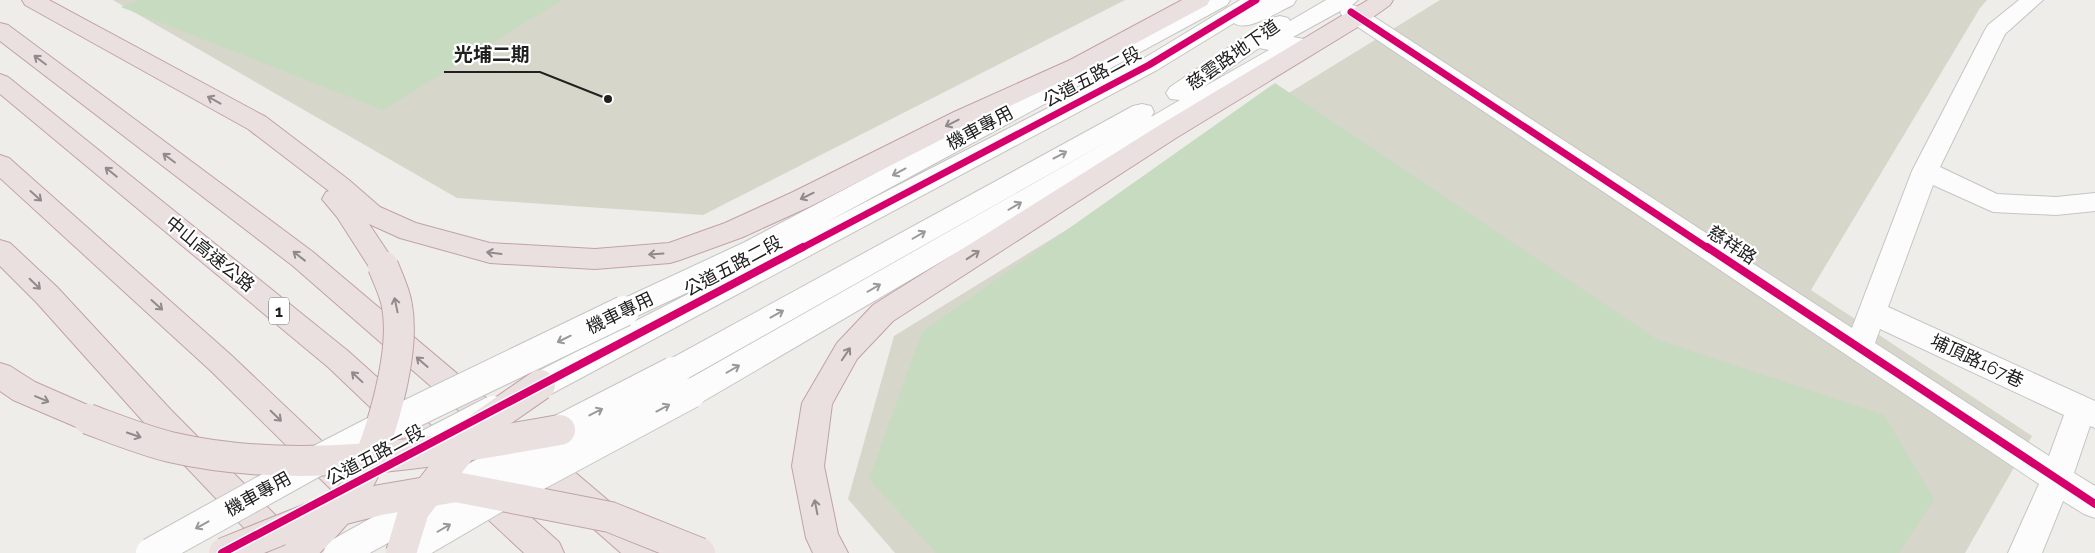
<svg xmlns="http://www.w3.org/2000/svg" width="2095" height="553" viewBox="0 0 2095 553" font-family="Raleway,'Noto Sans TC',sans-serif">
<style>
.construction{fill:#d6d6cb}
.forest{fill:#c6dbc0}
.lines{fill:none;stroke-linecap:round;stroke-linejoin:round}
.minor-casing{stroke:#c5c5c3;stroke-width:2}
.highway-casing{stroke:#c1a2a7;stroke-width:2}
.minor{fill:#fcfcfc;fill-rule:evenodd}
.highway{fill:#ebe0e0;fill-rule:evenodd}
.minor-bridge-casing{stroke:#c5c5c3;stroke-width:32;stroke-linecap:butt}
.highway-bridge-casing{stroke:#c1a2a7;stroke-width:32;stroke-linecap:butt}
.minor-bridge{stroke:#fcfcfc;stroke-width:30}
.highway-bridge{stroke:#ebe0e0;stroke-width:30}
.cycleway-far1-casing{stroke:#fff;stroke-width:9}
.cycleway-casing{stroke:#fff;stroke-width:11}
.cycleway-far1{stroke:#d6006c;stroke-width:7}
.cycleway{stroke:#d6006c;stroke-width:8}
.oneway{stroke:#908a8a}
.oneway2{stroke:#999}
.labels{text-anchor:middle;stroke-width:4.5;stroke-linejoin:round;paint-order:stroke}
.shield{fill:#fff;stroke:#636363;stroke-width:1}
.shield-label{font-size:16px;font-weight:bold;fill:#202020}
.street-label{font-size:18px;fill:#202020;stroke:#fff}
.leader{fill:none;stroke:#202020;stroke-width:2}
.callout-dot{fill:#202020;stroke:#fff;stroke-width:2}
.callout-label{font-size:19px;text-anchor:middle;font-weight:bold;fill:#202020;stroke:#fff;stroke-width:4.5;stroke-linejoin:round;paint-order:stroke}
</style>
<rect width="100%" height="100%" fill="#eeede9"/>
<!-- construction -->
<g class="construction">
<polygon points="113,0 1125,0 703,215 457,198"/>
<polygon points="1440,0 1987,0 1980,8 1811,290 2032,436 1965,553 895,553 848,499 894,336"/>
</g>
<!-- forest -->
<g class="forest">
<polygon points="139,0 562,0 383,110 121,7"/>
<polygon points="1275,83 1658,340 1884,415 1934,499 1899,553 936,553 869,479 922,332"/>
</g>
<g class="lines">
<defs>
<g id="minor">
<path d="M1202 0H1230L1227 5 825 223 1141 60 1240 0H1296L1293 5C1279 11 1247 33 1234 23L1157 70 551 394 540 397 529 394 525 385 529 376 723 276 624 322 614 319 610 311 614 303 745 242Z"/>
<path d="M1326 0H1358L1352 5 1359 7 1852 328 1912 171 1985 30 1988 25 2019 0H2043L2005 34 1940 167 1997 194 2056 197 2095 193V211L2056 215 1993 212 1933 185 1888 307 2095 401V428L2090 426 2074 473 2095 486V518L2084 514 2063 501 2042 553H2008L2039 484 1343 17 1340 12 1342 10 1293 37 1304 39 1307 44 1304 49 702 402 691 405 680 402 676 393 680 384 1119 135 683 381 673 384 663 381 658 372 663 363 1133 106 1142 104 1151 106 1154 112 1151 117 1180 100 1170 99 1166 93 1170 87 1272 18 1280 16 1288 18 1290 21ZM1259 48 1269 50 1202 88ZM1880 329 2064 415 2049 456 1875 343Z"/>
</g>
<g id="highway">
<polygon points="22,0 49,0 266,117 349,180 380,207 416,223 490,243 595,249 669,243 725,223 793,192 954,112 1070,60 1182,0 1210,0 1207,5 1086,70 972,124 811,206 743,237 680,260 670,263 595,269 490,263 400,238 369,224 397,266 393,273 383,276 373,273 337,217 322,199 326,192 329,191 248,129 25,5"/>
<polygon points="1368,0 1393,0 1390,5 1366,22 1176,138 893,321 857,359 832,404 824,466 838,534 848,553 813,553 806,538 792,466 802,403 837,343 873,305 1158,126"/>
<polygon points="0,23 8,25 313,252 511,419 515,428 511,437 500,441 489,437 293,266 0,41"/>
<polygon points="0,74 8,77 348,351 456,448 461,458 456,468 445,472 434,468 328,367 0,94"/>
<polygon points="0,155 9,158 231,355 380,496 385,506 380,516 369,520 358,516 211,371 0,178"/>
<polygon points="0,240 10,243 57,287 171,410 302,542 307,553 268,553 149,428 37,303 0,266"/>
<polygon points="0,363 10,366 35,382 99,410 103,419 99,428 88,432 13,400 0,391"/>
<polygon points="533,442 544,446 657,542 662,553 621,553 522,466 517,456 522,446"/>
<polygon points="474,472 485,476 559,542 564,553 524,553 463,496 458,486 463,476"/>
</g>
</defs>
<!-- minor casing -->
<use href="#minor" class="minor-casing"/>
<!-- highway casing -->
<use href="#highway" class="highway-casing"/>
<!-- minor -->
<use href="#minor" class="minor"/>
<!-- highway -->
<use href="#highway" class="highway"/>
<defs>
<g id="minor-bridge">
<polyline points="416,451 493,411"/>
<polyline points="151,553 315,462 379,429 624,311"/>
<polyline points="339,553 560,430 673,372"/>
<polyline points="402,553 501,495 691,393"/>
</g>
<g id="highway-bridge">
<path d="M88 419C115 429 142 440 170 447 300 477 431 453 560 430"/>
<polyline points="224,553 313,517 380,500 456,487 610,517 700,553"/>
<path d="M298 553C318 534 339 514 354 490 379 448 406 354 397 306 395 292 388 279 383 266"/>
<polyline points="401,553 414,510 462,448 481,426 540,385"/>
</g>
</defs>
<!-- minor-bridge casing -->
<use href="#minor-bridge" class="minor-bridge-casing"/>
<!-- highway-bridge casing -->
<use href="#highway-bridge" class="highway-bridge-casing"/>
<!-- minor-bridge -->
<use href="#minor-bridge" class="minor-bridge"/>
<!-- highway-bridge -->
<use href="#highway-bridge" class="highway-bridge"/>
<defs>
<g id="cycleway-far1">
<polyline points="1351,12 1709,249"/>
<polyline points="800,249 1149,65 1256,0"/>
</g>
<g id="cycleway">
<polyline points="1707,247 2095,504"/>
<polyline points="222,553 803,247"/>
</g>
</defs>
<!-- cycleway-far1 casing -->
<use href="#cycleway-far1" class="cycleway-far1-casing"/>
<!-- cycleway casing -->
<use href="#cycleway" class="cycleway-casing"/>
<!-- cycleway-far1 -->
<use href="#cycleway-far1" class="cycleway-far1"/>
<!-- cycleway -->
<use href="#cycleway" class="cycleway"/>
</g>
<!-- one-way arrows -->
<defs><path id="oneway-shaft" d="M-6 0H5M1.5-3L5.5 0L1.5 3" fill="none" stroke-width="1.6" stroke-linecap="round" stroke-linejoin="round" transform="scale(1.25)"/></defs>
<g class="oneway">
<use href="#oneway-shaft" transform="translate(40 60) rotate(-143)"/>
<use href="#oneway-shaft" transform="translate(214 100) rotate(-151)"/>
<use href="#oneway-shaft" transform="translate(952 123) rotate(153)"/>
<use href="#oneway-shaft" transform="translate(169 158) rotate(-143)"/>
<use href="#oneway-shaft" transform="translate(111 172) rotate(-141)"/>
<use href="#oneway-shaft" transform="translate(36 196) rotate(42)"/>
<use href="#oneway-shaft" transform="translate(807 196) rotate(154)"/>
<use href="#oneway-shaft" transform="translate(494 253) rotate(-173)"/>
<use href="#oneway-shaft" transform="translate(656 254) rotate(176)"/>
<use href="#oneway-shaft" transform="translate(973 255) rotate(-33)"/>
<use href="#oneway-shaft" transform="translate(299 256) rotate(-142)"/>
<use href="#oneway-shaft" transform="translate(35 284) rotate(44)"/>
<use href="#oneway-shaft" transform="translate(157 305) rotate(42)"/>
<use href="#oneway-shaft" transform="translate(396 305) rotate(-102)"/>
<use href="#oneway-shaft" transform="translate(846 354) rotate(-56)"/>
<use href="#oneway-shaft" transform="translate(422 362) rotate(-139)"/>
<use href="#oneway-shaft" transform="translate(357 377) rotate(-137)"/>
<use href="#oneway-shaft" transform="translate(42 399) rotate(23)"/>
<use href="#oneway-shaft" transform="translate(276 416) rotate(44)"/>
<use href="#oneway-shaft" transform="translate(134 435) rotate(19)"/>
<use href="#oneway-shaft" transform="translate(816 507) rotate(-101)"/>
</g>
<g class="oneway2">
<use href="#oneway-shaft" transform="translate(1060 155) rotate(-28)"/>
<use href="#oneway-shaft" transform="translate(899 172) rotate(152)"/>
<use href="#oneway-shaft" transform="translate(1015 206) rotate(-30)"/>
<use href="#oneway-shaft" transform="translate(919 235) rotate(-30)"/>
<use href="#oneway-shaft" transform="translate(874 288) rotate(-30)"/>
<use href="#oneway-shaft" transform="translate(777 314) rotate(-29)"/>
<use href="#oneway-shaft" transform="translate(564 339) rotate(154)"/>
<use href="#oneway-shaft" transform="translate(733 369) rotate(-30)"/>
<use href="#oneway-shaft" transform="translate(663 408) rotate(-28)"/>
<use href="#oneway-shaft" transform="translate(596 412) rotate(-27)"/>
<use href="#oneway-shaft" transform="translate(202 525) rotate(151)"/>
<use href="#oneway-shaft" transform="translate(444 528) rotate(-30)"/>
</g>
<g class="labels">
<!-- shield labels -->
<rect class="shield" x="269" y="297.5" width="20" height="27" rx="4"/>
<g class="shield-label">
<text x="279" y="317">1</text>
</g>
<!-- street labels -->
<g class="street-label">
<text transform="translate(1233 55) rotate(-35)" y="6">慈雲路地下道</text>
<text transform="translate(1092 77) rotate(-28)" y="6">公道五路二段</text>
<text transform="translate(980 128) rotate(-28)" y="6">機車專用</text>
<text transform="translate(1732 245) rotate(33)" y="6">慈祥路</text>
<text transform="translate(210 254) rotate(39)" y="6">中山高速公路</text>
<text transform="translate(733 266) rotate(-28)" y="6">公道五路二段</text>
<text transform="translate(620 313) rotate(-26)" y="6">機車專用</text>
<text transform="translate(1977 361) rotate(25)" y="6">埔頂路167巷</text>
<text transform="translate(375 455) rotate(-28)" y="6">公道五路二段</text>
<text transform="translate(258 494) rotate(-29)" y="6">機車專用</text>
</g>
</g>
<!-- callouts -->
<path class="leader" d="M608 99L540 72H444"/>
<circle class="callout-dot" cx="608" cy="99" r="5"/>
<g class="callout-label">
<text x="492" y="61">光埔二期</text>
</g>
</svg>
